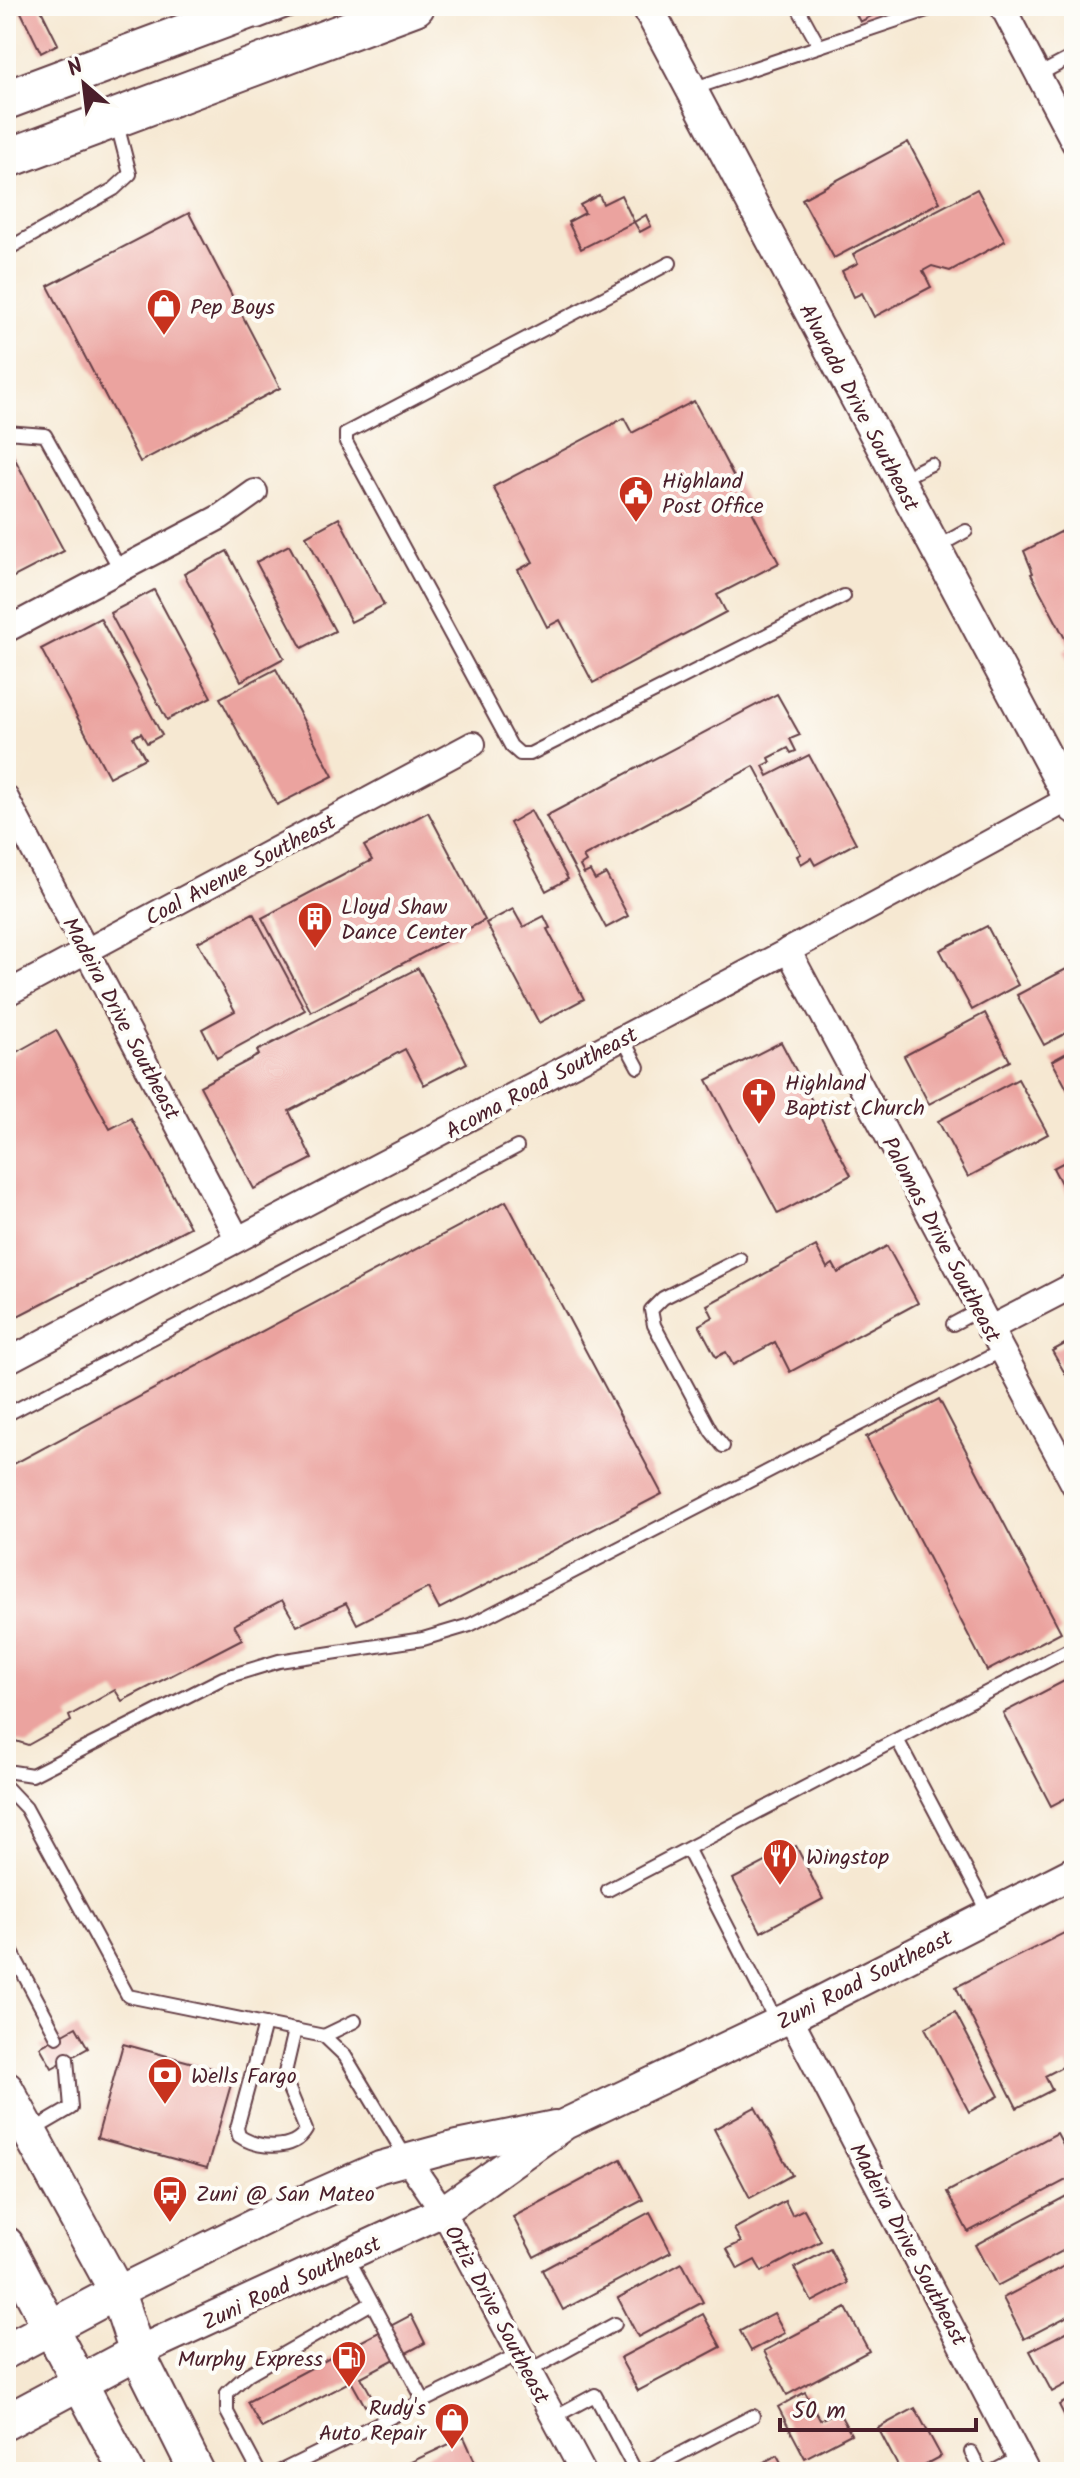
<svg xmlns="http://www.w3.org/2000/svg" width="1080" height="2478" viewBox="0 0 1080 2478" font-family="Kalam,sans-serif">
<style>
.building{fill:#eba39f}
.lines{fill:none;stroke-linecap:round;stroke-linejoin:round}
.service-casing{stroke:#643d44;stroke-width:16}
.minor-casing{stroke:#643d44;stroke-width:28}
.tertiary-casing{stroke:#643d44;stroke-width:34}
.secondary-casing{stroke:#643d44;stroke-width:38}
.primary-casing{stroke:#643d44;stroke-width:42}
.service{stroke:#fff;stroke-width:12}
.minor{stroke:#fff;stroke-width:24}
.tertiary{stroke:#fff;stroke-width:30}
.secondary{stroke:#fff;stroke-width:34}
.primary{stroke:#fff;stroke-width:38}
.labels{text-anchor:middle;stroke-width:8;stroke-linejoin:round;paint-order:stroke}
.poi-label{font-size:22px;fill:#4a1f2b;stroke:#fdfcf7;text-anchor:start}
.street-label{font-size:22px;fill:#4a1f2b;stroke:#fdfcf7}
</style>
<rect width="100%" height="100%" fill="#fdfcf7"/>
<filter id="ink" filterUnits="userSpaceOnUse"><feTurbulence type="fractalNoise" baseFrequency=".0125" numOctaves="2"/><feDisplacementMap in="SourceGraphic" scale="16" xChannelSelector="R" yChannelSelector="G"/><feConvolveMatrix kernelMatrix="1 2 1 2 8 2 1 2 1" color-interpolation-filters="sRGB"/></filter>
<filter id="wash" filterUnits="userSpaceOnUse"><feTurbulence type="fractalNoise" baseFrequency=".006" numOctaves="4" result="noise"/><feDisplacementMap in="SourceGraphic" scale="32" xChannelSelector="R" yChannelSelector="G"/><feGaussianBlur stdDeviation="1.8" result="paint"/><feColorMatrix in="noise" values="0 0 0 0 0 0 0 0 0 0 0 0 0 0 0 0 0 1.4 0 .05"/><feComposite in="paint" operator="in"/></filter>
<g filter="url(#wash)">
<rect width="100%" height="100%" fill="#f6e8d2"/>
<g id="blocks">
<!-- building -->
<g class="building">
<polygon points="18,6 39,6 58,44 41,53"/>
<polygon points="852,6 891,6 860,22"/>
<polygon points="908,142 940,202 834,258 802,199"/>
<polygon points="977,189 1005,241 950,271 932,266 923,271 931,287 874,317 862,293 854,297 842,271 858,263 853,254"/>
<polygon points="599,195 603,204 621,195 634,222 646,215 651,226 640,232 634,222 581,249 568,222 585,213 580,205"/>
<polygon points="189,213 280,388 140,462 48,286"/>
<polygon points="694,401 779,563 717,595 726,612 593,683 560,620 547,627 518,570 533,562 493,487 624,418 632,433"/>
<polygon points="9,448 64,551 10,579 6,571 6,449"/>
<polygon points="339,518 384,605 351,622 306,536"/>
<polygon points="1074,525 1074,679 1073,679 1064,651 1070,648 1031,574 1033,573 1024,551"/>
<polygon points="289,545 335,631 302,648 256,562"/>
<polygon points="227,551 284,658 241,681 184,574"/>
<polygon points="154,590 211,697 167,720 110,613"/>
<polygon points="100,618 162,735 147,743 141,733 133,737 145,758 109,777 41,649"/>
<polygon points="276,669 333,776 277,805 220,698"/>
<polygon points="777,694 800,735 790,739 796,751 791,753 788,748 769,758 771,762 763,766 768,776 809,755 856,843 815,865 811,858 801,864 797,856 801,854 754,766 583,857 586,862 580,866 584,874 590,871 595,880 606,874 628,916 606,928 546,816"/>
<polygon points="531,811 568,879 546,891 510,823"/>
<polygon points="428,812 485,920 311,1012 262,918 372,860 364,846"/>
<polygon points="513,909 523,927 544,916 550,928 547,929 584,999 539,1023 486,923"/>
<polygon points="253,913 305,1010 217,1058 202,1029 235,1011 198,942"/>
<polygon points="987,926 1018,985 972,1010 940,950"/>
<polygon points="1074,965 1074,1029 1044,1045 1017,995"/>
<polygon points="418,968 467,1063 424,1085 405,1049 289,1111 312,1159 254,1189 200,1086 259,1055 257,1051"/>
<polygon points="985,1013 1010,1061 929,1104 904,1056"/>
<polygon points="56,1030 110,1129 131,1118 190,1227 6,1322 6,1239 9,1238 6,1232 6,1058"/>
<polygon points="781,1042 851,1175 778,1214 707,1080"/>
<polygon points="1074,1049 1074,1102 1052,1061"/>
<polygon points="1018,1079 1048,1134 968,1177 938,1121"/>
<polygon points="1074,1157 1074,1208 1053,1168"/>
<polygon points="506,1201 662,1494 439,1609 428,1588 357,1624 346,1603 297,1626 282,1600 234,1625 242,1639 122,1701 115,1690 69,1716 71,1721 28,1745 6,1738 6,1468"/>
<polygon points="816,1246 827,1268 833,1264 838,1273 887,1246 918,1303 790,1372 775,1342 733,1365 726,1352 716,1357 699,1325 713,1317 707,1305"/>
<polygon points="1074,1339 1074,1389 1052,1351"/>
<polygon points="939,1399 1061,1632 987,1671 866,1437"/>
<polygon points="1074,1676 1074,1794 1051,1806 1003,1713"/>
<polygon points="796,1846 823,1899 761,1932 733,1879"/>
<polygon points="1074,1928 1074,2080 1066,2065 1045,2076 1052,2090 1017,2108 956,1987"/>
<polygon points="955,2012 999,2096 969,2112 925,2028"/>
<polygon points="76,2027 88,2048 52,2068 40,2047"/>
<polygon points="123,2044 234,2074 207,2168 97,2138"/>
<polygon points="755,2107 792,2175 750,2198 714,2129"/>
<polygon points="1057,2133 1074,2165 1074,2176 968,2232 947,2192"/>
<polygon points="621,2159 643,2200 534,2257 513,2217"/>
<polygon points="1074,2192 1074,2245 997,2286 975,2245"/>
<polygon points="785,2201 792,2215 804,2209 821,2241 762,2272 755,2260 738,2269 727,2249 741,2242 734,2229"/>
<polygon points="650,2212 671,2252 563,2310 542,2270"/>
<polygon points="830,2249 848,2283 812,2302 794,2268"/>
<polygon points="1074,2261 1074,2313 1024,2339 1003,2298"/>
<polygon points="682,2263 703,2302 638,2337 618,2298"/>
<polygon points="846,2308 869,2351 787,2395 764,2351"/>
<polygon points="774,2313 785,2333 751,2351 740,2331"/>
<polygon points="703,2314 721,2347 638,2391 620,2358"/>
<polygon points="411,2315 425,2343 361,2377 374,2400 365,2406 351,2381 262,2428 247,2402"/>
<polygon points="1074,2328 1074,2380 1052,2392 1030,2351"/>
<polygon points="805,2392 820,2420 838,2411 851,2434 805,2458 778,2407"/>
<polygon points="1074,2397 1074,2434 1059,2405"/>
<polygon points="915,2408 941,2456 911,2472 901,2472 878,2428"/>
<polygon points="464,2437 476,2464 460,2472 395,2472 394,2470"/>
<polygon points="777,2455 786,2472 758,2472 755,2467"/>
</g>
</g>
</g>
<g filter="url(#ink)">
<use href="#blocks" fill-opacity="0" stroke="#643d44" stroke-width="2"/>
<g class="lines">
<defs>
<g id="service">
<polyline points="797,6 819,46"/>
<polyline points="258,22 300,6"/>
<polyline points="1038,75 1074,56"/>
<polyline points="692,89 939,6"/>
<polyline points="6,250 114,189 130,174 117,124"/>
<polyline points="670,263 346,433 346,442 511,746 520,754 530,754 844,596"/>
<polyline points="6,432 45,435 120,569"/>
<polyline points="899,480 931,464"/>
<polyline points="937,547 966,531"/>
<polyline points="623,1039 638,1067"/>
<polyline points="953,1324 979,1310"/>
<polyline points="6,1415 517,1147"/>
<polyline points="723,1446 711,1431 654,1325 651,1310 663,1298 740,1259"/>
<polyline points="898,1741 990,1915"/>
<polyline points="6,1771 32,1775 223,1678 279,1661 423,1639 470,1625 1001,1351"/>
<polyline points="6,1787 26,1808 128,1996 324,2036 345,2056 407,2159"/>
<polyline points="688,1850 777,2023"/>
<polyline points="608,1890 1074,1647"/>
<polyline points="6,1941 57,2037"/>
<path d="M265 2024 237 2128 239 2136C258 2149 294 2151 306 2130L284 2077 295 2030"/>
<polyline points="324,2036 355,2021"/>
<polyline points="30,2132 71,2108 67,2059"/>
<polyline points="347,2256 424,2401"/>
<polyline points="529,2371 615,2324"/>
<polyline points="554,2417 595,2395 636,2472"/>
<polyline points="971,2452 981,2472"/>
<polyline points="259,2472 227,2412 227,2393 248,2374 372,2303"/>
<polyline points="279,2472 519,2354"/>
<polyline points="645,2472 753,2416"/>
<polyline points="992,2472 1020,2457"/>
</g>
<g id="minor">
<polyline points="1002,6 1074,143"/>
<polyline points="6,630 220,517 255,492"/>
<polyline points="6,798 237,1238"/>
<polyline points="788,950 1074,1485"/>
<polyline points="6,994 473,744"/>
<polyline points="989,1329 1074,1285"/>
<path d="M6 1362C361 1172 721 991 1074 796"/>
<polyline points="790,2017 1027,2472"/>
<polyline points="407,2159 443,2211 583,2472"/>
</g>
<g id="tertiary">
<polyline points="647,6 1074,808"/>
<polyline points="117,2292 285,2209 380,2167 457,2146 555,2126"/>
<polyline points="137,2352 443,2211 565,2124 790,2017 1074,1872"/>
</g>
<g id="secondary">
<polyline points="6,2089 117,2292 137,2352 197,2472"/>
<polyline points="6,2244 127,2472"/>
<polyline points="6,2351 117,2292"/>
<polyline points="6,2422 137,2352"/>
</g>
<g id="primary">
<polyline points="6,100 258,6"/>
<polyline points="6,159 415,6"/>
</g>
</defs>
<!-- service casing -->
<use href="#service" class="service-casing"/>
<!-- minor casing -->
<use href="#minor" class="minor-casing"/>
<!-- tertiary casing -->
<use href="#tertiary" class="tertiary-casing"/>
<!-- secondary casing -->
<use href="#secondary" class="secondary-casing"/>
<!-- primary casing -->
<use href="#primary" class="primary-casing"/>
<!-- service -->
<use href="#service" class="service"/>
<!-- minor -->
<use href="#minor" class="minor"/>
<!-- tertiary -->
<use href="#tertiary" class="tertiary"/>
<!-- secondary -->
<use href="#secondary" class="secondary"/>
<!-- primary -->
<use href="#primary" class="primary"/>
</g>
</g>
<!-- icons -->
<defs>
<symbol id="shop-pin" viewBox="-11 -11 22 30"><path d="M0 17L-7.5 6A9.5 9.5 0 1 1 7.5 6Z" fill="#c8321e" stroke="#fdfcf7"/><path d="M-5-2.5h2.3a2.7 3.5 0 0 1 5.4 0H5L5.5 6h-11ZM-1.5-2.5h3a1.5 2.3 0 0 0-3 0Z" fill="#fff"/></symbol>
<symbol id="civic-pin" viewBox="-11 -11 22 30"><path d="M0 17L-7.5 6A9.5 9.5 0 1 1 7.5 6Z" fill="#c8321e" stroke="#fdfcf7"/><path d="M-.6-6.5H3V-4.5H.6V-3L4-1V1h2V6H-6V1h2V-1L-.6-3ZM-1.2 2.5V6h2.4V2.5Z" fill="#fff"/></symbol>
<symbol id="building-pin" viewBox="-11 -11 22 30"><path d="M0 17L-7.5 6A9.5 9.5 0 1 1 7.5 6Z" fill="#c8321e" stroke="#fdfcf7"/><path d="M-4-6H4V6H1V3H-1V6H-4ZM-2.5-4.3h1.7v1.8h-1.7ZM.8-4.3h1.7v1.8H.8ZM-2.5-1h1.7V.8h-1.7ZM.8-1h1.7V.8H.8Z" fill="#fff"/></symbol>
<symbol id="church-pin" viewBox="-11 -11 22 30"><path d="M0 17L-7.5 6A9.5 9.5 0 1 1 7.5 6Z" fill="#c8321e" stroke="#fdfcf7"/><path d="M-1.2-6h2.4v3.5h3.3v2.4h-3.3V6h-2.4V-.1h-3.3v-2.4h3.3Z" fill="#fff"/></symbol>
<symbol id="restaurant-pin" viewBox="-11 -11 22 30"><path d="M0 17L-7.5 6A9.5 9.5 0 1 1 7.5 6Z" fill="#c8321e" stroke="#fdfcf7"/><path d="M-5-6h1v4h1v-4h1v4h1v-4h1v5L-1.5 .5V6h-2V.5L-5-1ZM5-6V6H3V1.5H1.5Q1.5-4 5-6Z" fill="#fff"/></symbol>
<symbol id="bank-pin" viewBox="-11 -11 22 30"><path d="M0 17L-7.5 6A9.5 9.5 0 1 1 7.5 6Z" fill="#c8321e" stroke="#fdfcf7"/><path d="M-6-4H6V4H-6ZM0-2.3a2.3 2.3 0 1 0 0 4.6a2.3 2.3 0 1 0 0-4.6Z" fill="#fff"/></symbol>
<symbol id="bus-pin" viewBox="-11 -11 22 30"><path d="M0 17L-7.5 6A9.5 9.5 0 1 1 7.5 6Z" fill="#c8321e" stroke="#fdfcf7"/><path d="M-5-6H5V4H4V6H2V4H-2V6H-4V4H-5ZM-3.5-4V0h7V-4ZM-3.5 1.2v1.5H-2V1.2ZM2 1.2v1.5H3.5V1.2Z" fill="#fff"/></symbol>
<symbol id="fuel-pin" viewBox="-11 -11 22 30"><path d="M0 17L-7.5 6A9.5 9.5 0 1 1 7.5 6Z" fill="#c8321e" stroke="#fdfcf7"/><path d="M-5.5-6h7V0h2V4h1.3V-2.5L3-4.5l.8-.8L6-3V5H2.5V1h-1V6h-7ZM-4.2-4.7v3.2H.2V-4.7Z" fill="#fff"/></symbol>
</defs>
<g fill-rule="evenodd">
<use href="#shop-pin" x="144" y="286" width="40" height="54"/>
<use href="#civic-pin" x="616" y="473" width="40" height="54"/>
<use href="#building-pin" x="295" y="899" width="40" height="54"/>
<use href="#church-pin" x="739" y="1075" width="40" height="54"/>
<use href="#restaurant-pin" x="760" y="1836" width="40" height="54"/>
<use href="#bank-pin" x="145" y="2055" width="40" height="54"/>
<use href="#bus-pin" x="150" y="2173" width="40" height="54"/>
<use href="#fuel-pin" x="329" y="2338" width="40" height="54"/>
<use href="#shop-pin" x="432" y="2400" width="40" height="54"/>
</g>
<g class="labels">
<!-- poi labels -->
<g class="poi-label">
<text x="190" y="314">Pep Boys</text>
<text x="662" y="488">Highland<tspan x="662" dy="25">Post Office</tspan></text>
<text x="341" y="914">Lloyd Shaw<tspan x="341" dy="25">Dance Center</tspan></text>
<text x="785" y="1090">Highland<tspan x="785" dy="25">Baptist Church</tspan></text>
<text x="806" y="1864">Wingstop</text>
<text x="191" y="2083">Wells Fargo</text>
<text x="196" y="2201">Zuni @ San Mateo</text>
<text x="323" y="2366" text-anchor="end">Murphy Express</text>
<text x="426" y="2415" text-anchor="end">Rudy's<tspan x="426" dy="25">Auto Repair</tspan></text>
</g>
<!-- street labels -->
<g class="street-label">
<text transform="translate(860 407) rotate(62)" y="8">Alvarado Drive Southeast</text>
<text transform="translate(240 869) rotate(-28)" y="8">Coal Avenue Southeast</text>
<text transform="translate(122 1018) rotate(62)" y="8">Madeira Drive Southeast</text>
<text transform="translate(541 1082) rotate(-28)" y="8">Acoma Road Southeast</text>
<text transform="translate(942 1239) rotate(62)" y="8">Palomas Drive Southeast</text>
<text transform="translate(864 1979) rotate(-27)" y="8">Zuni Road Southeast</text>
<text transform="translate(909 2244) rotate(62)" y="8">Madeira Drive Southeast</text>
<text transform="translate(291 2282) rotate(-25)" y="8">Zuni Road Southeast</text>
<text transform="translate(498 2314) rotate(62)" y="8">Ortiz Drive Southeast</text>
</g>
</g>
<!-- margin -->
<rect width="1080" height="2478" fill="none" stroke="#fdfcf7" stroke-width="32"/>
<!-- north arrow -->
<g transform="translate(84 84) rotate(332)" stroke="#fdfcf7" stroke-width="6" paint-order="stroke">
<path d="M0-6L14 30L0 20L-14 30Z" fill="#4a1f2b"/>
<text y="-12" font-size="22" font-weight="bold" text-anchor="middle" fill="#4a1f2b">N</text>
</g>
<!-- scale -->
<path d="M780 2418v12h196v-12" fill="none" stroke="#4a1f2b" stroke-width="4"/>
<text x="792" y="2418" font-size="24" fill="#4a1f2b" stroke="#fdfcf7" stroke-width="6" paint-order="stroke">50 m</text>
</svg>
